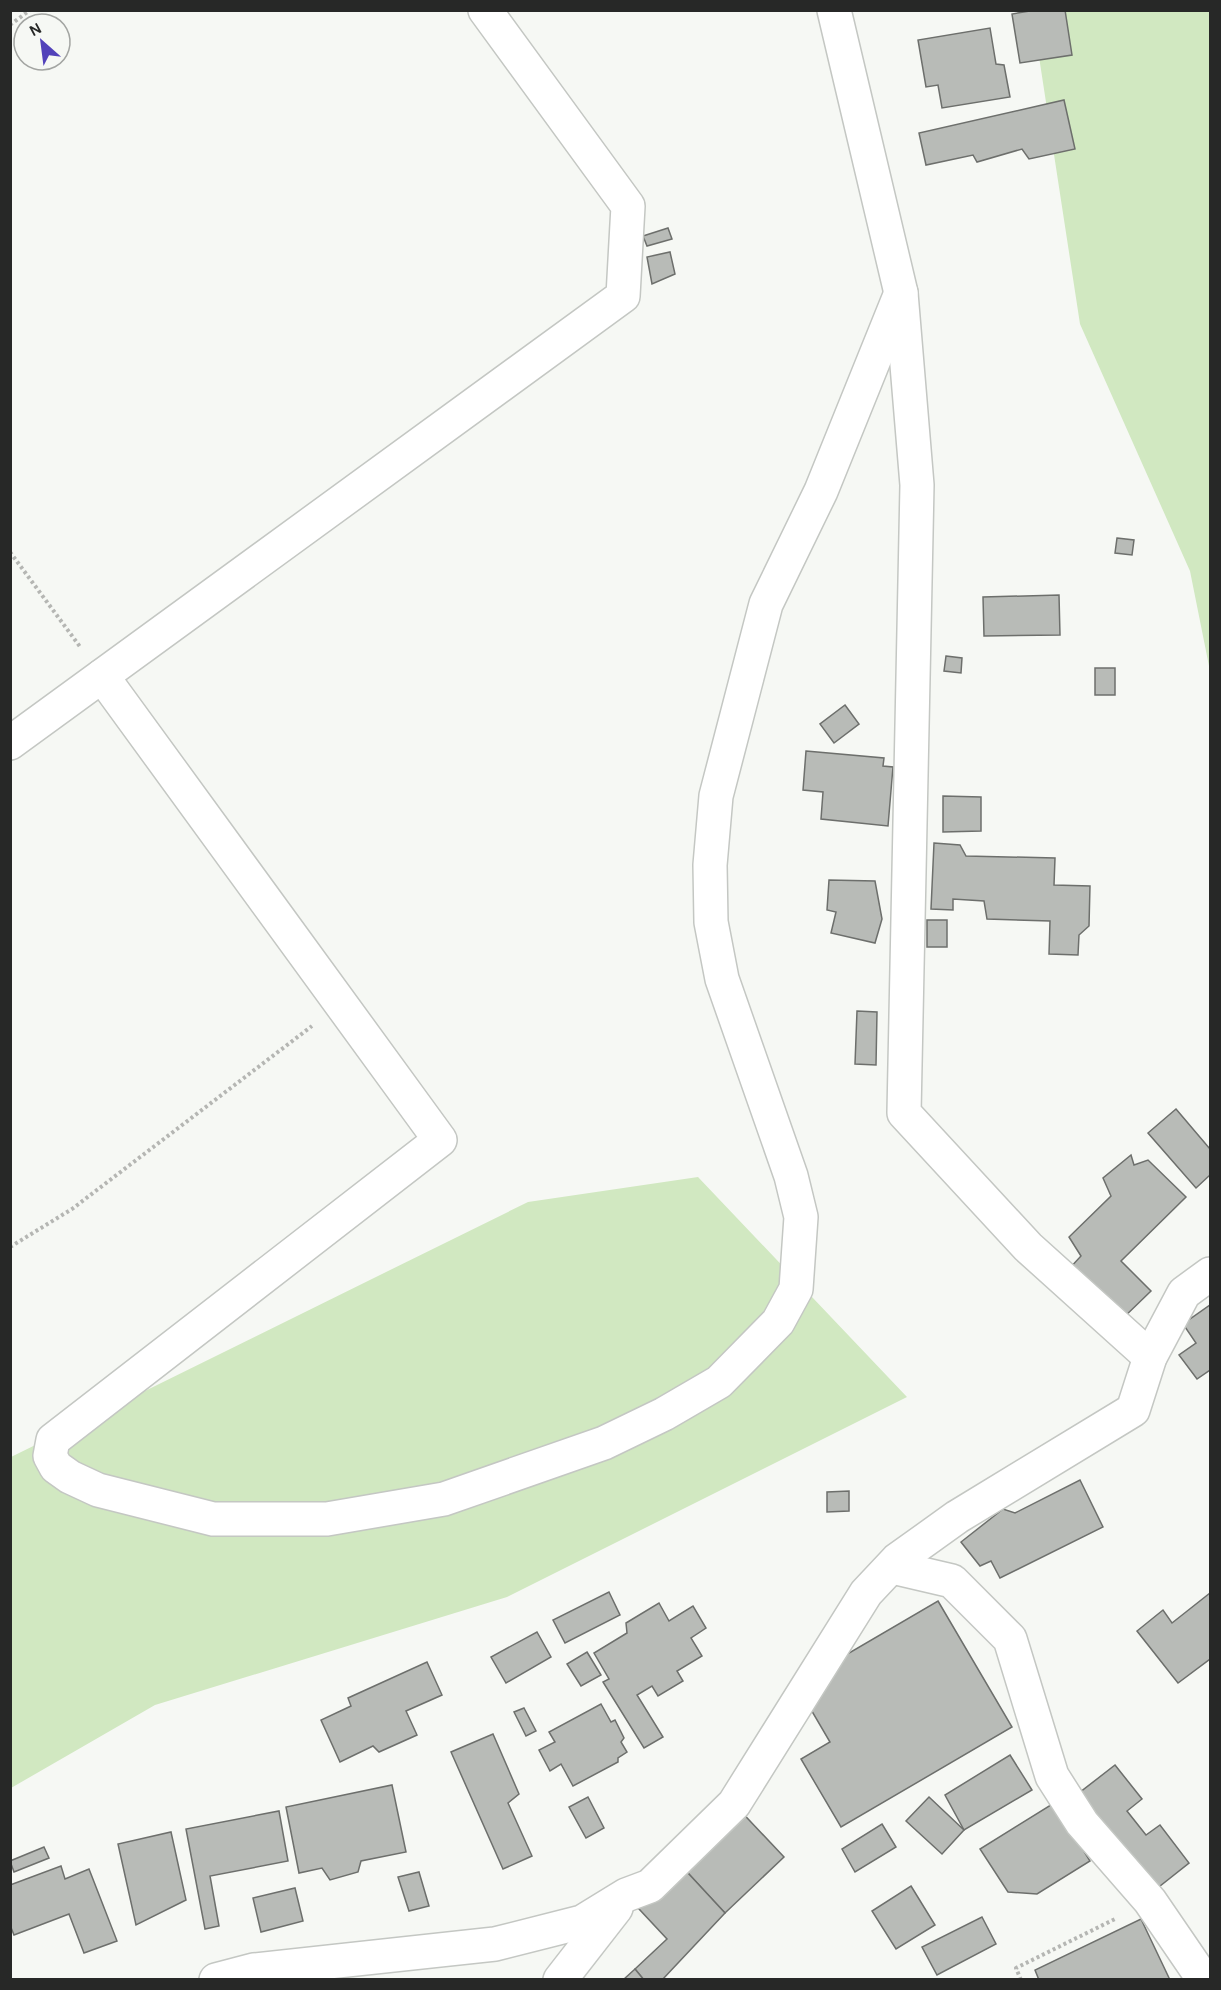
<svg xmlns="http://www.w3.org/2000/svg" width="1221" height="1990" viewBox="0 0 1221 1990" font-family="Karla,sans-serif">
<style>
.green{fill:#d1e8c1}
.building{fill:#b8bbb7;stroke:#6d6f6c;stroke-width:1.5}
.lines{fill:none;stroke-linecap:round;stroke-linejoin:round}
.minor-casing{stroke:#c4c7c3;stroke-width:36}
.path{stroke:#b5b6b3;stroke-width:4;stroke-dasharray:3 3;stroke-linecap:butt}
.minor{stroke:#fff;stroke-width:33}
</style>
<rect width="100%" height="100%" fill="#f6f8f4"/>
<!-- green -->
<g class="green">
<polygon points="1032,11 1210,11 1210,671 1190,571 1080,324"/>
<polygon points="698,1177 907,1397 507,1597 155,1705 11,1788 11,1457 528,1202"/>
</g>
<!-- building -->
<g class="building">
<polygon points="1036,10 1065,10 1072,55 1020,63 1012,14"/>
<polygon points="990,28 996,64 1004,65 1010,97 942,108 938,85 926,87 918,40"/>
<polygon points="1064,100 1075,149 1029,159 1022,149 977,162 973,155 926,165 919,133"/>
<polygon points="668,228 672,239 647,246 643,236"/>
<polygon points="670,252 675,274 652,284 647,257"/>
<polygon points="1117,538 1134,540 1132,555 1115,553"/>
<polygon points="1059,595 1060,635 984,636 983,597"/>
<polygon points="946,656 962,658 961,673 944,671"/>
<rect x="1095" y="668" width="20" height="27"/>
<polygon points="845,705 859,724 834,743 820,724"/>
<polygon points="806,751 884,758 883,766 893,767 888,826 821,819 823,792 803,790"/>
<polygon points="943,796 981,797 981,831 943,832"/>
<polygon points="934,843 960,845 966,856 1055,858 1054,885 1090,886 1089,926 1079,935 1078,955 1049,954 1050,921 987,919 984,901 953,899 953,910 931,909"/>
<polygon points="829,880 875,881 882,919 875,943 831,933 836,912 827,910"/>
<rect x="927" y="920" width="20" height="27"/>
<polygon points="857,1011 877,1012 876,1065 855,1064"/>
<polygon points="1176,1109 1210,1149 1210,1175 1196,1188 1148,1133"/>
<polygon points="1131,1155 1134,1165 1148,1160 1186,1197 1121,1261 1151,1291 1120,1321 1069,1269 1081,1256 1069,1237 1111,1196 1103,1178"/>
<polygon points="1210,1305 1210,1370 1197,1379 1179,1355 1196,1343 1183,1324"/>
<polygon points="1080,1480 1103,1527 1000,1578 991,1561 980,1566 961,1542 1003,1509 1015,1513"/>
<polygon points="849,1491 849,1511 827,1512 827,1492"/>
<polygon points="609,1592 620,1615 565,1643 553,1620"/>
<polygon points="1210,1593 1210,1659 1178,1683 1137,1631 1163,1610 1172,1623"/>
<polygon points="938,1601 1012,1727 841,1827 801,1759 830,1742 796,1684"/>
<polygon points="659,1603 669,1621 693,1606 706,1628 691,1638 702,1656 677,1671 683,1681 658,1696 652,1686 637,1695 663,1737 644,1748 603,1682 609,1679 594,1653 627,1633 626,1623"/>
<polygon points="537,1632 551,1657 506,1683 491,1657"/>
<polygon points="587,1652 601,1675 581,1686 567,1664"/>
<polygon points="427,1662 442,1695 406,1711 417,1735 379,1752 373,1746 340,1762 321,1720 351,1706 348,1698"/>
<polygon points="601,1704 611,1722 615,1720 624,1738 621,1742 627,1752 618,1758 618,1762 573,1786 561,1764 550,1771 539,1750 555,1742 549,1732"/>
<polygon points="524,1708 536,1731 526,1736 514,1712"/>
<polygon points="493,1734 519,1794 508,1803 532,1856 503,1869 451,1752"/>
<polygon points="1010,1755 1032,1790 964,1830 945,1795"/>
<polygon points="1115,1765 1142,1799 1127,1811 1146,1835 1160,1825 1189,1863 1155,1890 1079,1793"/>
<polygon points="392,1785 406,1852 361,1861 358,1872 330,1880 322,1868 299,1873 286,1807"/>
<polygon points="588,1797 604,1828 586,1838 569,1807"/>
<polygon points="929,1797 964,1830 942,1854 906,1821"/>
<polygon points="1054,1803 1090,1861 1037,1894 1008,1892 980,1849"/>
<polygon points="734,1804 784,1857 725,1913 675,1859"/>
<polygon points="279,1811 288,1861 210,1876 219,1926 205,1929 186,1829"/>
<polygon points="882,1824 896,1847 855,1872 842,1849"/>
<polygon points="171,1832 186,1900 136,1925 118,1844"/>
<polygon points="44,1847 49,1858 14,1872 10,1861"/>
<polygon points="675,1859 725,1913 662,1980 644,1980 635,1969 667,1939 626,1895"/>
<polygon points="61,1866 65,1879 89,1869 117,1941 84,1953 69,1914 14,1935 10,1925 10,1885"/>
<polygon points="419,1872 429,1906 409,1911 398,1877"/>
<polygon points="911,1886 935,1925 896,1949 872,1911"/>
<polygon points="295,1888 303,1921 261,1932 253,1898"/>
<polygon points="982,1917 996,1944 937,1975 922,1947"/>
<polygon points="1141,1919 1170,1980 1039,1980 1035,1970"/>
<polygon points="635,1969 644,1980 623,1980"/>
</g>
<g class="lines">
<defs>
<g id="minor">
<polyline points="834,10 901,293 917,485 904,1113 1028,1247 1150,1357"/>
<polyline points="102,676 440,1140 53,1440 50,1456 56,1467 70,1477 98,1490 213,1519 327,1519 444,1499 604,1443 664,1414 719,1382 778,1322 796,1289 801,1217 791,1176 722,979 711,922 710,865 716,796 766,604 821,491 901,293"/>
<polyline points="10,743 623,296 628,206 485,10"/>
<polyline points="892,1567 952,1581 1010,1639 1052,1776 1082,1823 1150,1901 1204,1980"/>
<polyline points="216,1980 254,1970 495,1944 582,1922 626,1895 650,1886 734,1804 866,1593 897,1560 957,1517 1133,1410 1150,1357 1184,1293 1210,1274"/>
<polyline points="560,1980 616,1908"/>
</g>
</defs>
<!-- minor casing -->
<use href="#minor" class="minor-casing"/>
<!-- path -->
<g class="path">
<polyline points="10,25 30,10"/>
<polyline points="10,552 81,648"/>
<polyline points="10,1247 72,1209 312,1026"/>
<polyline points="1021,1980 1016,1968 1117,1918"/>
</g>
<!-- minor -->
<use href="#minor" class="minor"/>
</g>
<!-- border -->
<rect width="1221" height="1990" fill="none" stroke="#272827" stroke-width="24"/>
<!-- north arrow -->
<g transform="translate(42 42) rotate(332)"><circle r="28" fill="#f6f8f4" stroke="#a3a5a2" stroke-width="1.5"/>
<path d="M0-4.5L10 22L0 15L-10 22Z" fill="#5242ba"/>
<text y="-9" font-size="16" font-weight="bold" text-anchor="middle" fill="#272827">N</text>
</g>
</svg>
